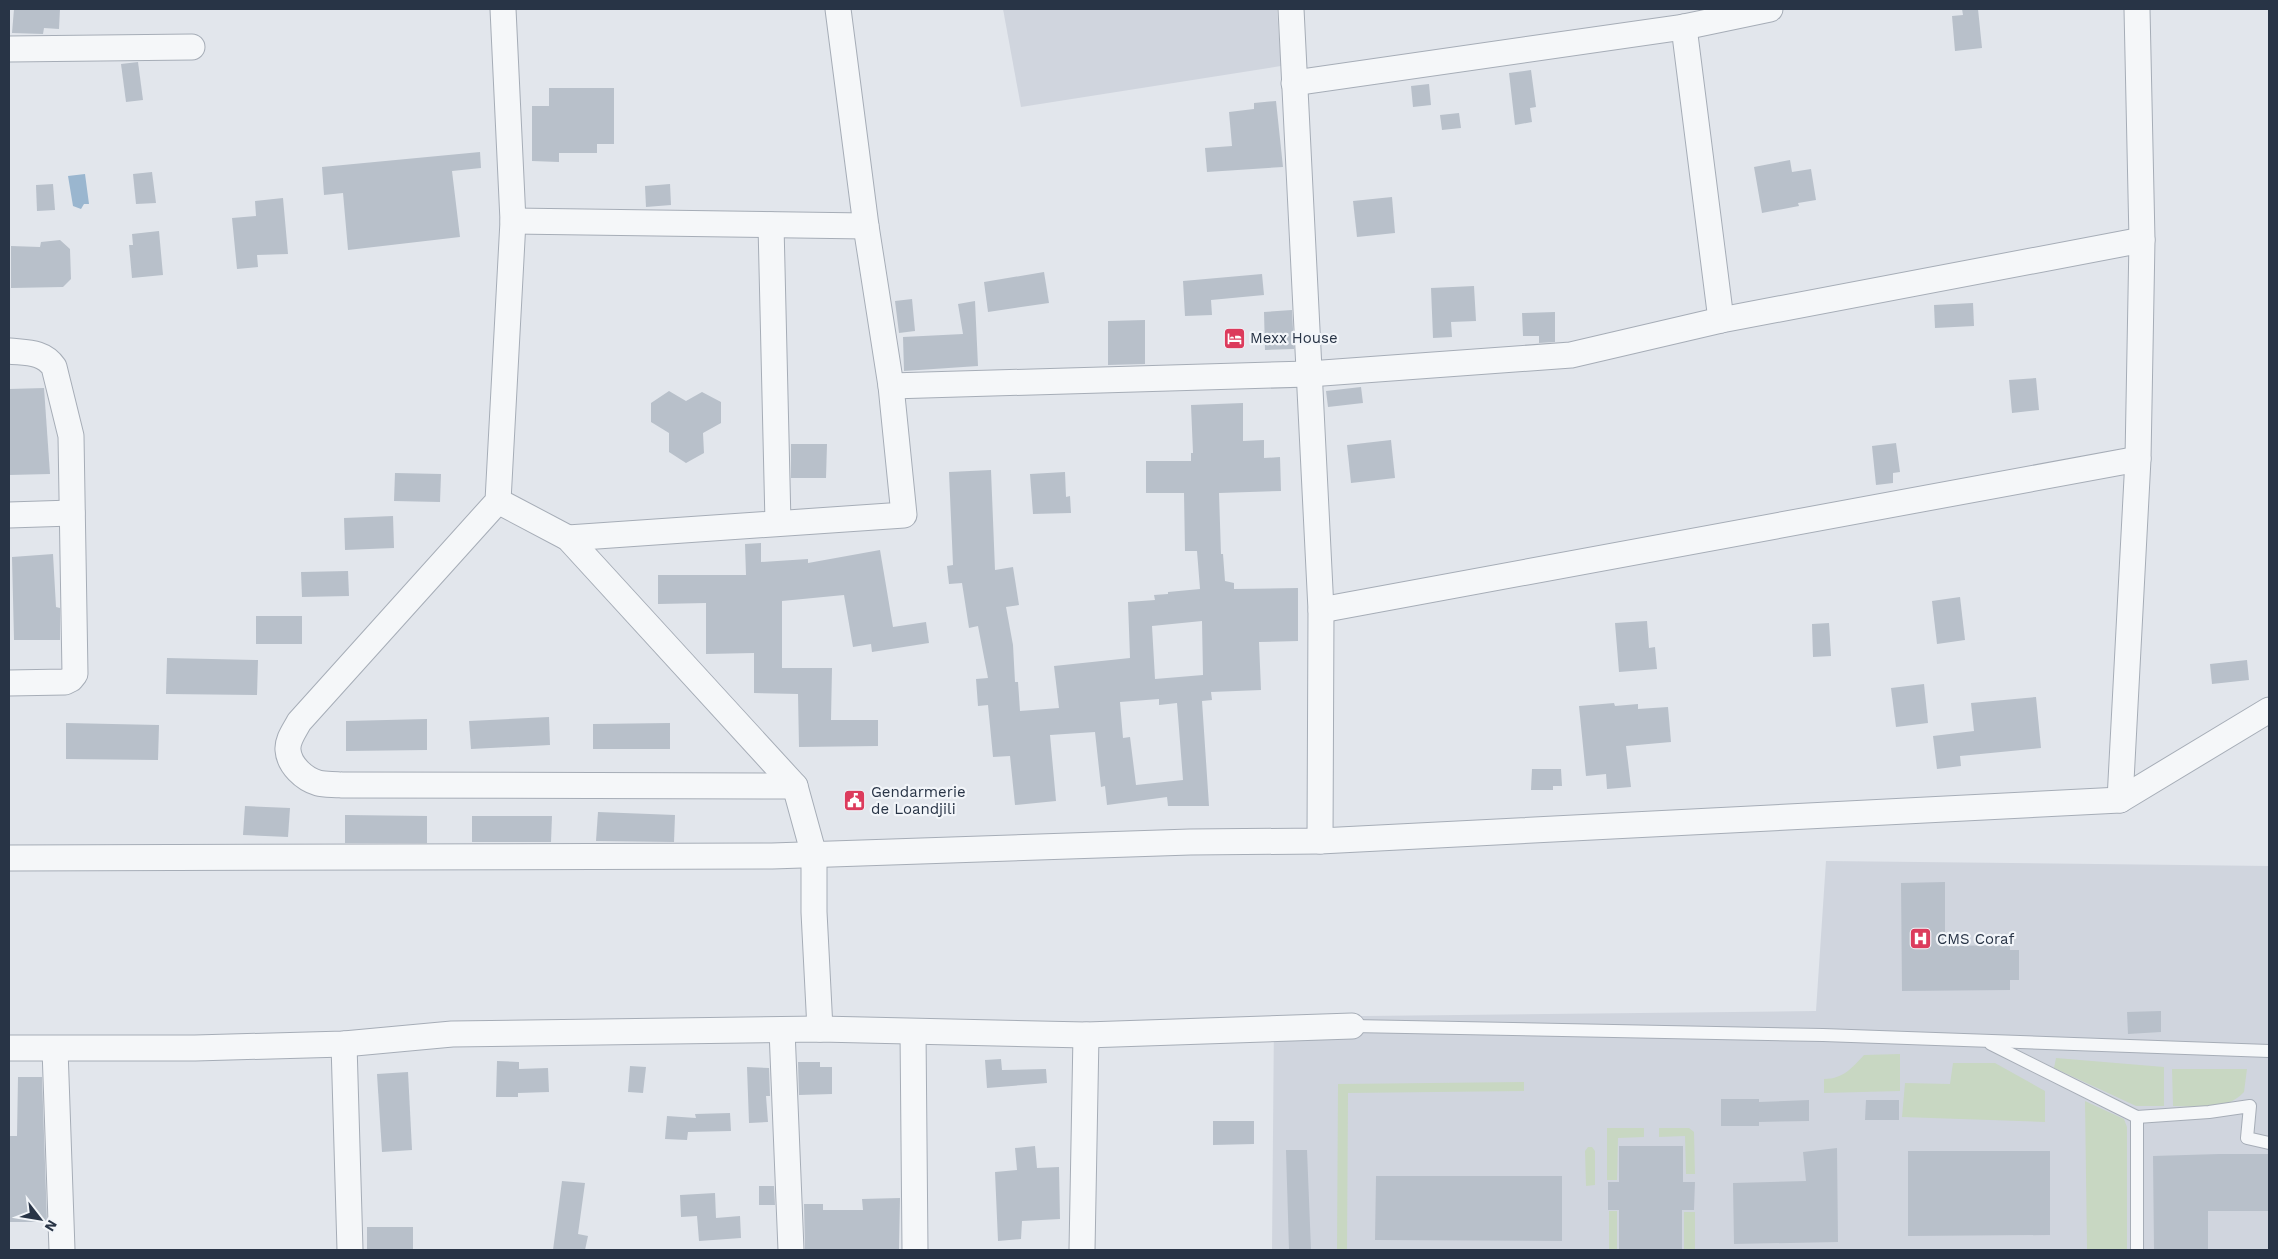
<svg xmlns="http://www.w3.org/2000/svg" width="2278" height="1259" viewBox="0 0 2278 1259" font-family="'Work Sans',sans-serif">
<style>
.built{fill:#d0d5de}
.green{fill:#c8d7c2}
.water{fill:#9ab6cf}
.building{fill:#b8c0ca;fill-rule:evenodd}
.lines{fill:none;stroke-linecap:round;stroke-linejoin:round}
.lane-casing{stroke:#a6adb7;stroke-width:14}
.street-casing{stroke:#a6adb7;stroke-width:27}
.lane{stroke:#f5f7f9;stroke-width:12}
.street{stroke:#f5f7f9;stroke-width:25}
.labels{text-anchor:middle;stroke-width:4.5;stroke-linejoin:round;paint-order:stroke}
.poi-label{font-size:15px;fill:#283446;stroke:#f2f5f9;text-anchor:start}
</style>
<rect width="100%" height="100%" fill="#e2e6ec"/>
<!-- built -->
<g class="built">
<polygon points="1003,9 1277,9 1281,66 1021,107"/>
<polygon points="1826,861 2269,866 2269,1250 1272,1250 1274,1017 1816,1011"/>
</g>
<!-- green -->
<g class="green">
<path d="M1900 1054V1091L1824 1093V1079C1843 1079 1852 1068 1864 1055Z"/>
<polygon points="2056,1058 2164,1067 2164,1106 2136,1106 2054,1068"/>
<polygon points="1953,1063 1995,1063 2045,1091 2045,1122 1902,1117 1905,1083 1950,1084"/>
<path d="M2172 1069H2247L2244 1092C2226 1112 2197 1106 2173 1106Z"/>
<polygon points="1524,1082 1524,1091 1348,1093 1347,1250 1337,1250 1338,1084"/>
<polygon points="2085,1101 2124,1119 2127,1127 2127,1250 2087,1250"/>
<polygon points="1607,1128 1644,1128 1644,1137 1618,1138 1617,1180 1607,1180"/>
<polygon points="1659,1128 1689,1128 1694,1132 1695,1174 1686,1174 1685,1136 1659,1137"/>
<polygon points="1588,1147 1592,1147 1595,1151 1595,1185 1586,1186 1585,1151"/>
<rect x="1609" y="1211" width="8" height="39"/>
<rect x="1684" y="1212" width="11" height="38"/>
</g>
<!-- water -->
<polygon class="water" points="85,174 89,204 84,204 81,209 73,206 68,176"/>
<!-- building -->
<g class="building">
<polygon points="14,9 60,9 59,29 44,28 43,34 12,33"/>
<polygon points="1962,9 1978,9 1982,48 1955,51 1952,16 1963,15"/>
<polygon points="138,62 143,100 126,102 121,64"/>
<polygon points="1531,70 1536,107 1530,108 1532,122 1515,125 1509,73"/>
<polygon points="1429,84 1431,105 1413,107 1411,86"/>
<polygon points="549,88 614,88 614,144 597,144 597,153 559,153 559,162 532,161 532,106 549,106"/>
<polygon points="1276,101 1283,167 1207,172 1205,148 1232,146 1229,112 1254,109 1254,103"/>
<polygon points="1459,113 1461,128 1442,130 1440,115"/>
<polygon points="480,152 481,168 452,171 460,237 348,250 343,193 324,195 322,167"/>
<polygon points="1790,160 1792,172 1811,169 1816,200 1798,203 1799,206 1762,213 1754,167"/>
<polygon points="152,172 156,203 136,204 133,174"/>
<polygon points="53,184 55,210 37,211 36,185"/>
<polygon points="670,184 671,205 646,207 645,186"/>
<polygon points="1392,197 1395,233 1357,237 1353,201"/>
<polygon points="283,198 288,254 257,255 258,267 237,269 232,218 256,216 255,201"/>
<polygon points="159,231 163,275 132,278 129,245 133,245 132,234"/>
<polygon points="60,240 70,249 71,279 63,287 11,288 11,246 40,247 41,242"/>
<polygon points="1044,272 1049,303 988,312 984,282"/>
<polygon points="1262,274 1264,295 1211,300 1212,315 1185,316 1183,281"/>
<polygon points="1474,286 1476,321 1451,322 1452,337 1433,338 1431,288"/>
<polygon points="912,299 915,331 899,333 895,301"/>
<polygon points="975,301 978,366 904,371 903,337 963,334 958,304"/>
<polygon points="1973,303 1974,326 1935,328 1934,305"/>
<polygon points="1292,310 1294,349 1265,350 1264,312"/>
<polygon points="1555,312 1555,342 1539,343 1539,336 1523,336 1522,313"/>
<polygon points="1145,320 1145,364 1108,365 1108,321"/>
<polygon points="2036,378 2039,410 2012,413 2009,380"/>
<polygon points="1361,387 1363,403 1328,407 1326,391"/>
<polygon points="44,388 50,474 9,475 9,389"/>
<polygon points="669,391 686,401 702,392 721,402 721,423 703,433 704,453 686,463 669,452 669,433 651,422 651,403"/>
<path d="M1243 403V441L1264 440V458L1280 457 1281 491 1219 493 1221 554H1223L1225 581 1234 583V589L1298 588V641L1259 642 1261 690 1211 692 1212 700 1202 701 1209 806H1168L1167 797 1107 805 1105 786 1101 787 1095 732 1050 735 1056 801 1015 805 1010 756 993 757 988 705 978 706 976 679 988 678 978 626 969 628 962 583 949 584 947 566 953 565 949 472 991 470 995 570 1013 567 1019 605 1006 607 1013 645 1015 682H1018L1020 711 1059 708 1054 666 1130 658 1128 602 1155 600 1154 595 1168 594V592L1200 589 1197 551H1185L1184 493H1146V461H1191V453H1193L1191 405ZM1202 621 1203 675 1155 679 1152 626ZM1159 699V705L1177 703 1183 780 1136 785 1130 737 1123 738 1120 702Z"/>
<polygon points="1391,440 1395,478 1351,483 1347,445"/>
<polygon points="1896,443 1900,472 1893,473 1893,483 1876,485 1872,446"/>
<polygon points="791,444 827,444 826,478 791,478"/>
<polygon points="1065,472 1066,497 1070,496 1071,513 1033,514 1030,474"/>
<polygon points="395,473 441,474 440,502 394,501"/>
<polygon points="393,516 394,548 345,550 344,518"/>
<polygon points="761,543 761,562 808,559 808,563 880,550 893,627 926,622 929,643 872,652 871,644 853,647 844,595 782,601 782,668 832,668 831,720 878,720 878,746 799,747 798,694 754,693 754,653 706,654 706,603 658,604 658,575 746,575 745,544"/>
<polygon points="53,554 56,607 60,608 60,640 14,640 12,557"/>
<polygon points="348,571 349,596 302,597 301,572"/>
<polygon points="1960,597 1965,640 1937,644 1932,601"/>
<rect x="256" y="616" width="46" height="28"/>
<polygon points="1647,621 1649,648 1655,647 1657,669 1619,672 1615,623"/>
<polygon points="1829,623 1831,656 1813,657 1812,624"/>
<polygon points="167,658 258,660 257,695 166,694"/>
<polygon points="2247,660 2249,680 2212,684 2210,664"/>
<polygon points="1924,684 1928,723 1896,727 1891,688"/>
<polygon points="2036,697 2041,748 1960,756 1961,766 1937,769 1933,736 1974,731 1971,703"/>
<polygon points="1614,703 1615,706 1638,704 1638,709 1668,707 1671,742 1626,746 1631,787 1607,789 1606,774 1586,776 1579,706"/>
<polygon points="549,717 550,745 471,749 469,721"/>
<polygon points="427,719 427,750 346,751 346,721"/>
<polygon points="66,723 159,725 158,760 66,759"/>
<polygon points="670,723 670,749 593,749 593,724"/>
<polygon points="1532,769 1561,769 1562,786 1553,786 1553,790 1531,790"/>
<polygon points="245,806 290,808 288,837 243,835"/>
<polygon points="598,812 675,815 674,842 596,841"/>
<polygon points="345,815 427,816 427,843 345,843"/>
<polygon points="472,816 552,816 551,842 472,842"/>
<polygon points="1945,882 1945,946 2010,945 2010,950 2019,950 2019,980 2010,980 2010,990 1902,991 1901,883"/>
<polygon points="2161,1011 2161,1032 2128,1034 2127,1012"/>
<polygon points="1001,1059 1002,1070 1046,1069 1047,1083 987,1088 985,1060"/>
<polygon points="497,1061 519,1062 519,1069 548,1068 549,1092 518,1093 518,1097 496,1097"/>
<polygon points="798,1062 820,1062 820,1067 832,1067 832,1094 799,1095"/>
<polygon points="630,1066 646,1067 643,1093 628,1092"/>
<polygon points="747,1067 769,1068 770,1096 766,1096 768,1122 749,1123"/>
<polygon points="408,1072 412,1150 382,1152 377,1074"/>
<polygon points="18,1077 42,1077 47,1222 9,1222 9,1136 17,1136"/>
<polygon points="1721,1099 1759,1099 1759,1102 1809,1100 1809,1121 1759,1122 1759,1126 1721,1126"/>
<polygon points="1866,1100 1899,1100 1899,1120 1865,1120"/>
<polygon points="730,1113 731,1131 688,1132 687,1140 665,1139 667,1116 696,1118 695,1114"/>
<polygon points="1213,1121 1254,1121 1254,1144 1213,1145"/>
<polygon points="1035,1146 1037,1168 1059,1167 1060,1219 1022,1221 1021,1239 998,1241 995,1172 1017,1170 1015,1148"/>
<polygon points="1619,1146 1683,1146 1683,1182 1695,1182 1694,1210 1682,1210 1682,1250 1619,1250 1619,1210 1608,1210 1608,1182 1619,1182"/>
<polygon points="1837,1148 1838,1242 1734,1244 1733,1183 1806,1181 1803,1152"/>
<polygon points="1286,1150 1307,1150 1311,1250 1289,1250"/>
<polygon points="1908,1151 2050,1151 2050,1235 1908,1236"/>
<polygon points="2219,1154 2269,1154 2269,1211 2208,1211 2208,1250 2154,1250 2153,1156"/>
<polygon points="1376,1176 1562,1176 1562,1241 1375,1240"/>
<polygon points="562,1181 585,1183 578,1234 588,1236 585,1250 553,1250"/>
<polygon points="759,1186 774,1186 775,1205 759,1205"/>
<polygon points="715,1193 716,1218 740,1216 741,1238 699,1241 697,1216 681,1217 680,1195"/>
<polygon points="900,1198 899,1249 805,1250 804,1204 823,1204 823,1210 863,1210 862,1199"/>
<rect x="367" y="1227" width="46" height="23"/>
</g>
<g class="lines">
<defs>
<g id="lane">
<polyline points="1352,1026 1823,1035 2269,1051"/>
<polyline points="1991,1044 2137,1117 2209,1112 2250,1106 2247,1138 2269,1143"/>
<polyline points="2137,1117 2137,1250"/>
</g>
<g id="street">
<path d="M503 9 513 221 498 501 299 722C295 730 287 740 288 750 289 765 304 779 318 783 325 785 334 784 341 785L795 786"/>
<polyline points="1291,9 1321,610 1320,841"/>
<polyline points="1684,27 1721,320"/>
<polyline points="9,49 192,47"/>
<polyline points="1294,83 1684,27 1770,9"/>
<polyline points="513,221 866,226"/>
<polyline points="771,225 778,523"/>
<path d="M9 351C26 353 43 351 54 367L71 436 75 674 71 679 65 682 9 683"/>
<polyline points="891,386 1309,374 1571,355 1721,320 2142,240"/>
<polyline points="498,501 568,538 795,786 814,855 814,912 820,1029"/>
<polyline points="9,515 72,513"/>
<polyline points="568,538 904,515 891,386 866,226 838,9"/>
<polyline points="1321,610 2138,459"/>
<polyline points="2120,800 2138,459 2142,240 2137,9"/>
<polyline points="9,858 772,856 1190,842 1320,841 2120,800 2269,710"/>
<polyline points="782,1030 791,1250"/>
<polyline points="913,1032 915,1250"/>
<polyline points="344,1044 350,1250"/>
<polyline points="9,1048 195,1048 344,1044 452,1034 820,1029 1086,1035 1352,1026"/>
<polyline points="55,1049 62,1250"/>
<polyline points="1082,1250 1086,1035"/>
</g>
</defs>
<!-- lane casing -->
<use href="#lane" class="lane-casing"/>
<!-- street casing -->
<use href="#street" class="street-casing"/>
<!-- lane -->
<use href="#lane" class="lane"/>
<!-- street -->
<use href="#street" class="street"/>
</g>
<!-- icons -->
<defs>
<symbol id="hotel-square" viewBox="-11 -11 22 22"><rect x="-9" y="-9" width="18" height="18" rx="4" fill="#dc3b5c" stroke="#f2f5f9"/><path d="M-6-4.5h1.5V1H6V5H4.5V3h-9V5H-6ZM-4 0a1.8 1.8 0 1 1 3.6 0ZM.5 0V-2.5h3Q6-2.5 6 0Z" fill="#fff"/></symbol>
<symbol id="civic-square" viewBox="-11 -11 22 22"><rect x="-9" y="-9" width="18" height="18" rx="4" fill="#dc3b5c" stroke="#f2f5f9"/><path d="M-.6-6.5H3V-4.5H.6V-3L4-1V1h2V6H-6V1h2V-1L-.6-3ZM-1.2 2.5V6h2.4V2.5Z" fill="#fff"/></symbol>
<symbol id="hospital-square" viewBox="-11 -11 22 22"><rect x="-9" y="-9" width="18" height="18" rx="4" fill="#dc3b5c" stroke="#f2f5f9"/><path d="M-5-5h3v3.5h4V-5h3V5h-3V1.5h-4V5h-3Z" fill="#fff"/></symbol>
</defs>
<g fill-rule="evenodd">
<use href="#hotel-square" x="1222" y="326" width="25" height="25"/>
<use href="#civic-square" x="842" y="788" width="25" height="25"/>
<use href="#hospital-square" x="1908" y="926" width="25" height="25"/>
</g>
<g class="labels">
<!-- poi labels -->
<g class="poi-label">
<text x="1250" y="343">Mexx House</text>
<text x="871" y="797">Gendarmerie<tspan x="871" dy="17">de Loandjili</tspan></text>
<text x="1937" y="944">CMS Coraf</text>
</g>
</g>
<!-- border -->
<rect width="2278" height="1259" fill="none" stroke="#283446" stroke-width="20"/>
<!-- north arrow -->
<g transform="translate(40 1219) rotate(121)" stroke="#f2f5f9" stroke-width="4" paint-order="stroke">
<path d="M0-4L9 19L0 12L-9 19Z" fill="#283446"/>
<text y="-8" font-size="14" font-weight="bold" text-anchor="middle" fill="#283446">N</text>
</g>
</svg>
